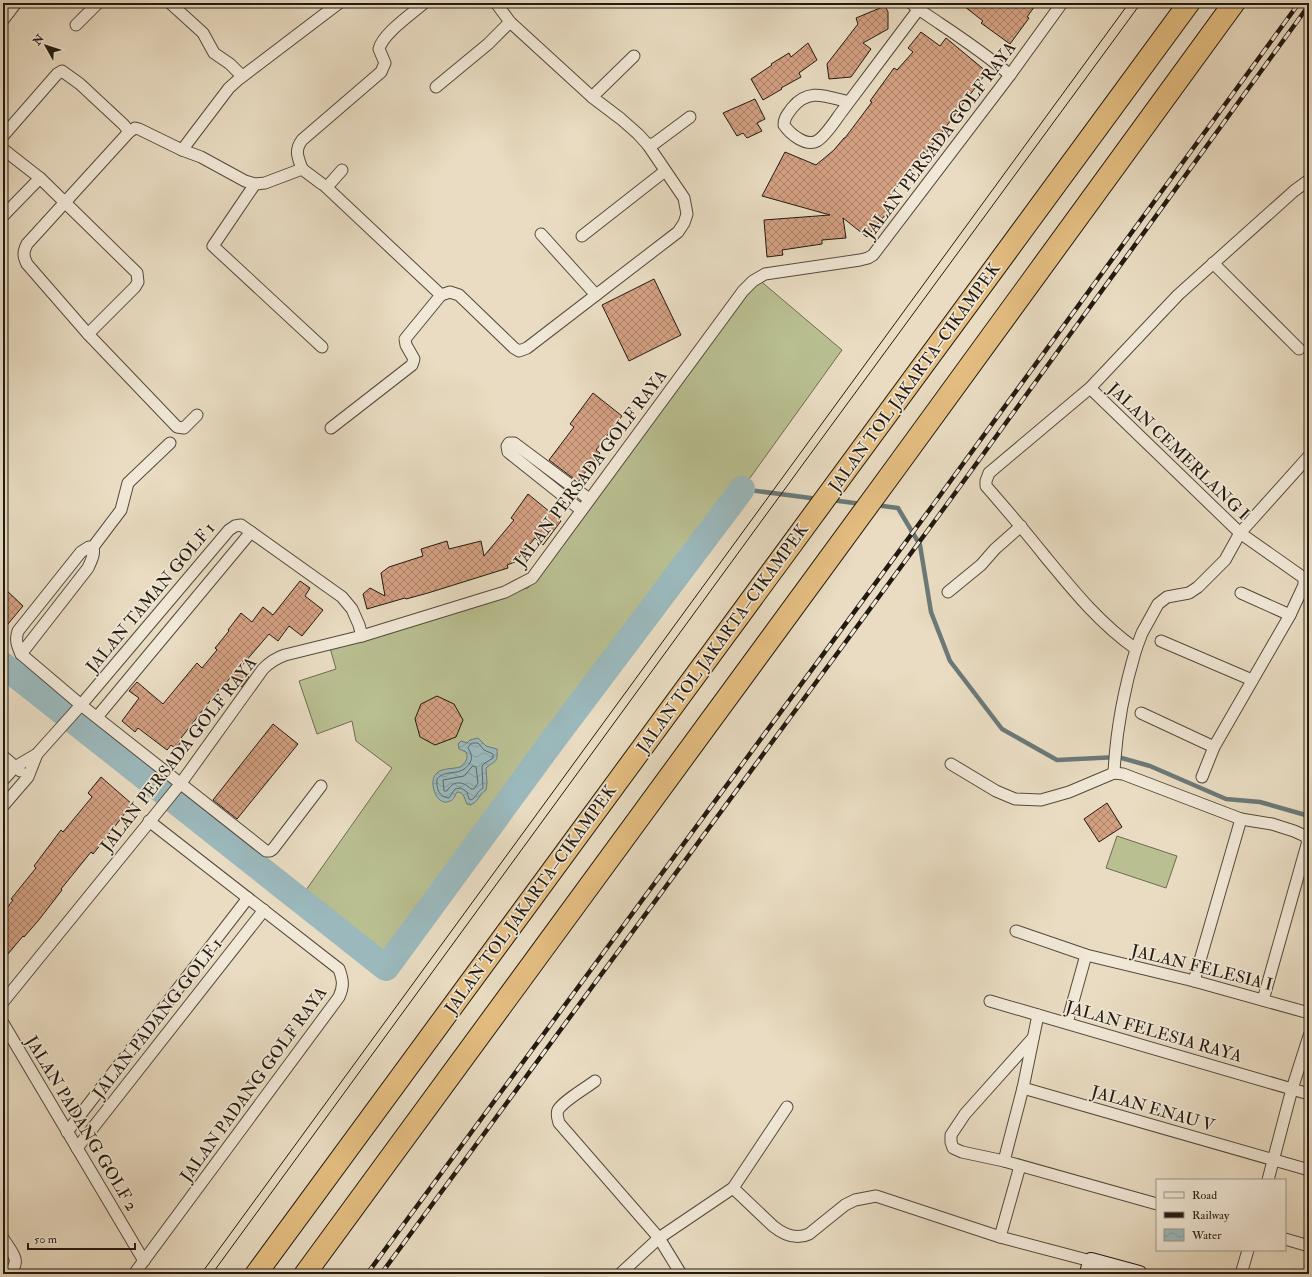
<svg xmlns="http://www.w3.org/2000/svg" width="1312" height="1277" viewBox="0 0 1312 1277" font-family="'IM FELL Double Pica',serif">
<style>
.pitch{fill:#b9bf91;stroke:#6e6c51}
.water{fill:url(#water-waves);stroke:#6b7978}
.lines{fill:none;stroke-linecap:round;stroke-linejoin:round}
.shore{stroke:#5e6a67;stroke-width:1}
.stream{stroke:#6b7978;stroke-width:4.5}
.river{stroke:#9bb9bd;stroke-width:26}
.building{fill:url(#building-cross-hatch);stroke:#221a11}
.street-casing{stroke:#544a3d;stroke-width:13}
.secondary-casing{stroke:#221a11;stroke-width:18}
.highway-casing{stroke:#221a11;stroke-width:23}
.street{stroke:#f1e8d7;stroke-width:11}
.secondary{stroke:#f1e8d7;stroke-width:16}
.highway{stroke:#e4be81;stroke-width:21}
.tram{stroke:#221a11;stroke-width:1}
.rail-casing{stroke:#221a11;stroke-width:4.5}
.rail{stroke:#f1e8d7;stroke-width:3;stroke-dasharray:9;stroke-linecap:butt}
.labels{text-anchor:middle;stroke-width:3.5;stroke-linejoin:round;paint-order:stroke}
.street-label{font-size:17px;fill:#221a11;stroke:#f1e8d7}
</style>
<defs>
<pattern id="water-waves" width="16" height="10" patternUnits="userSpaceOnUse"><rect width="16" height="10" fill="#9bb9bd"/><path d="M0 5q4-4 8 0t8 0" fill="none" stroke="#859ea1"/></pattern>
<pattern id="building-cross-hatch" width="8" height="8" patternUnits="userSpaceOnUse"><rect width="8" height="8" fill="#d3a082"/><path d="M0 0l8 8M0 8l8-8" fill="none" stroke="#ab8269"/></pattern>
</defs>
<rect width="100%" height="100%" fill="#e9dcc2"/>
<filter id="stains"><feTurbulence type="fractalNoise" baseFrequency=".005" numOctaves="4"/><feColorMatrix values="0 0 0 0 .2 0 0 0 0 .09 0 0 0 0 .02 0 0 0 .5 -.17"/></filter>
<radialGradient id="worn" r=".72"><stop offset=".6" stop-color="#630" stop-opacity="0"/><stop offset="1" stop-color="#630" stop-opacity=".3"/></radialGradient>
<!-- pitch -->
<g class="pitch">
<polygon points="757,278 842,350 742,489 550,744 386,968 299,900 392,768 356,741 352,721 317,734 299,681 336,669 328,641 472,600 528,588 743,291"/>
<polygon points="1117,836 1177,856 1166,888 1106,868"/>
</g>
<!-- water -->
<path class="water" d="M478 738 486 746 497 749C498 764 495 760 486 768L487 783 486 790C479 794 479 802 470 805L467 804C464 799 465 792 457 792 455 795 454 800 450 801 437 808 427 781 437 773 442 768 453 769 460 767 465 763 469 759 466 752L459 749 458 744 461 741 467 743 470 740Z"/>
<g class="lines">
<!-- shore -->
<g class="shore">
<path d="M472 743H478L484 750 493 754V758L485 763 482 766 483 788C477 791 477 797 471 800L469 799 467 792 461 788 455 789 449 798C439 797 436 788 437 779 446 768 460 778 470 763 473 757 471 753 468 748Z"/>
<path d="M473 766 476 767 478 783 474 789H471C463 781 453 780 447 791H444L443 780 464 776Z"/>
</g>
<!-- stream -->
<g class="stream">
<polyline points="742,489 818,499"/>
<polyline points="831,500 862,504"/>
<polyline points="875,505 898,508 920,545 931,612 950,661 1002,729 1057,760 1118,757 1150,766 1226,799 1260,802 1309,816"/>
</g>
<!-- river -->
<polyline class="river" points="3,665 386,968 550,744 742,489"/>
</g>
<!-- building -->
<g class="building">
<polygon points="960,3 1037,3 1027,17 1029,18 1010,44 981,23 983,21"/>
<polygon points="885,6 888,12 888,29 863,43 871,49 851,77 829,79 827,64 858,24 856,18"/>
<polygon points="921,32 940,46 946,38 987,72 933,144 910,173 908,172 885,203 891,208 867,237 843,218 846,238 822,240 822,244 782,250 783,255 767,257 764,220 830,215 762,196 785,152 816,165 834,150 844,138 845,138 872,102 870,101 894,68 897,70 913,52 908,48"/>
<polygon points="808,43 817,60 799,73 801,77 781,88 782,89 763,100 751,79 772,65 771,64 789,53 791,57"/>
<polygon points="755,99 765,119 757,123 762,131 747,138 743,133 737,136 723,113"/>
<polygon points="654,279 681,335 629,361 602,305"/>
<polygon points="593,393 622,416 596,450 600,453 578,482 549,460 574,427 570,424"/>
<polygon points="528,494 561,521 543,545 535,538 515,562 507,565 508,568 428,593 406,599 405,598 367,609 363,594 370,588 385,596 381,573 389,567 423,556 421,549 447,541 449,549 481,541 484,556 514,520 511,518"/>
<polygon points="300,581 310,588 305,596 323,610 302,636 289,626 278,641 269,634 239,669 249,677 242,687 230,678 225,684 224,683 181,738 183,739 176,749 171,745 167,750 138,728 135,732 122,721 139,698 129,691 137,682 163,704 197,663 202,668 217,650 215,648 229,631 228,630 241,613 252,622 263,607 273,615"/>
<polygon points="3,587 23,606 3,630"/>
<polygon points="437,696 454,704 463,720 456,737 435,745 420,737 415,719 421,704"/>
<polygon points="273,724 298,744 237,819 213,800"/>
<polygon points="101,777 132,804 106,838 93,854 91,852 61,889 62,890 38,921 24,937 23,936 3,960 3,913 13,900 11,899 36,868 34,866 61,830 63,832 92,797 88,793"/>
<polygon points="1107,803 1122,827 1099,842 1084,819"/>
</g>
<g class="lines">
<defs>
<g id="street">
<polyline points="170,3 203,33 214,53 230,64 242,76"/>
<path d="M911 3C920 11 929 16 939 23 963 39 988 56 1010 75"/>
<polyline points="3,20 16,3"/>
<polyline points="76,25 98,3"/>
<polyline points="436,87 488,44 510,22"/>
<polyline points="592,97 634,56"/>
<path d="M849 102C827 97 809 87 792 108 788 114 784 117 784 125 790 134 806 147 817 141 826 136 836 119 843 110 868 77 893 43 918 10L923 3"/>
<polyline points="3,136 57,74 62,71 80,84 124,125 129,132"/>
<polyline points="648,145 655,143 690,117"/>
<polyline points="3,149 40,178 137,273 138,282 135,287 88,334"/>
<polyline points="182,150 229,88 239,79 339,3"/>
<path d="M302 169C298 157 294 151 302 140L381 72 385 63 379 49C383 33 412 14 424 3"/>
<polyline points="255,184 213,246 322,347"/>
<polyline points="325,186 441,295 450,292 459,295 514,348 519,351 527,348 678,232 684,223 687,214 684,198 648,145 638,134 621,119 592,97 510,22 496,3"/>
<polyline points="327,187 342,170"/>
<polyline points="3,216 40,178"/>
<polyline points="541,234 596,295"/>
<polyline points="582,236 665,171"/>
<polyline points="1213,263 1299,349"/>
<polyline points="1090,388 1240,533 1304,578 1304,585 1290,615 1214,747 1202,777"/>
<path d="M197 415 184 428 177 427 88 334 27 264C23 256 23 252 27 244L129 132 135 128 139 129 182 150 201 157 245 181 255 184 265 183 302 169 322 184"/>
<polyline points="331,428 412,365 414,359 406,345 405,339 441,295"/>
<polyline points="581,510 508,452 507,446 509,443 514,443 589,499"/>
<path d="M93 547H89L81 552 18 631C15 640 17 645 21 654L88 568C91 561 95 555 93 547L121 510 128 483 170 443"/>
<polyline points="948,592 981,565 995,549 1021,526"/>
<polyline points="1241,593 1290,615"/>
<polyline points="1161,641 1252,680"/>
<polyline points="1136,649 1142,633 1158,604 1167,597 1189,593 1198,587 1225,560 1240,533 1309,456"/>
<polyline points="21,654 81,705 266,851 270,851 273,849 321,786"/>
<polyline points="1141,713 1214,747"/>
<polyline points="97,717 251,532"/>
<polyline points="3,756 20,771"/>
<polyline points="951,764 996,791 1015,799 1041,800 1069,792 1114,773 1123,774 1241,819 1272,824 1294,831 1305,836 1308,841 1263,1000"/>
<path d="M1114 773C1116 730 1124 689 1136 649 1099 623 1072 589 1044 555 1025 531 1006 509 986 486V481L989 473 1090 388 1178 295 1294 191 1309 180"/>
<polyline points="3,780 15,767 37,754 81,705 229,530 235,526 241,525 342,597 352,609 359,625 362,636"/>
<polyline points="3,806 28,777 37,754"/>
<polyline points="1016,931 1086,955 1194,981 1309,1013"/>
<polyline points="1194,981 1241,819"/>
<polyline points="990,1001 1309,1094"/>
<path d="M3 1002 181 783 263 669C270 662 276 658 285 655L362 636 505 592 532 578 743 291 753 281 765 274 860 260 868 258 873 255 1010 75 1062 3"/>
<polyline points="3,1023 144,1261"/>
<polyline points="1067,1023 1086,955"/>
<polyline points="1033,1038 965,1114 951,1135 951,1142 953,1148 962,1152 1004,1161 1157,1204"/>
<path d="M595 1081C586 1088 563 1101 558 1110 556 1114 558 1119 559 1123L659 1238 681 1274"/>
<polyline points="1023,1088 1309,1170"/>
<polyline points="67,1132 248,898"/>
<polyline points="77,1148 264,910"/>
<polyline points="1004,1161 1023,1088 1038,1015"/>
<polyline points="1268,1180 1292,1089 1309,1036"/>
<path d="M733 1188 773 1226C784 1235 796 1240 809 1234L845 1205 855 1200 876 1196 1000 1237 1091 1261"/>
<polyline points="1000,1237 1020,1166"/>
<path d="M3 1238C9 1249 23 1261 10 1271L3 1270"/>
<polyline points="1285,1239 1309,1246"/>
<path d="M134 1274 339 997C344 986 343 980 339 969L149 821"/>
<polyline points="620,1274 659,1238 733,1188 787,1107"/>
<polyline points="1241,1274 1248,1250"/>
</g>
<polyline id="secondary" points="1088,1274 1091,1261 1139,1274"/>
<g id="highway">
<polyline points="256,1274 1189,3"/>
<polyline points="305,1274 894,470 1234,3"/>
</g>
</defs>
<!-- street casing -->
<use href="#street" class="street-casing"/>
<!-- secondary casing -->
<use href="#secondary" class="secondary-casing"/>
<!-- highway casing -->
<use href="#highway" class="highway-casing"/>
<!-- street -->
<use href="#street" class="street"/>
<!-- secondary -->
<use href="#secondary" class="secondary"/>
<!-- highway -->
<use href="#highway" class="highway"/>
<!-- tram -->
<g class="tram">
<polyline points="201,1274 1129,3"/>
<polyline points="212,1274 806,460 1141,3"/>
</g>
<defs>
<g id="rail">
<polyline points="367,1274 933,505 1299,3"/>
<polyline points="381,1274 942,511 1309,5"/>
</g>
</defs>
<!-- rail casing -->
<use href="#rail" class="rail-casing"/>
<!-- rail -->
<use href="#rail" class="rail"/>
</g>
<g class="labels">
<!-- street labels -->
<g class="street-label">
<text transform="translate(939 140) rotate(-53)" y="6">JALAN PERSADA GOLF RAYA</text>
<text transform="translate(914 377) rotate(-54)" y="6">JALAN TOL JAKARTA–CIKAMPEK</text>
<text transform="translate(1179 451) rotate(44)" y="6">JALAN CEMERLANG I</text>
<text transform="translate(590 468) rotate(-53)" y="6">JALAN PERSADA GOLF RAYA</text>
<text transform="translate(150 597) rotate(-50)" y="6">JALAN TAMAN GOLF 1</text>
<text transform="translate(722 638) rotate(-54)" y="6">JALAN TOL JAKARTA–CIKAMPEK</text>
<text transform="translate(178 754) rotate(-52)" y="6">JALAN PERSADA GOLF RAYA</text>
<text transform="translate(530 899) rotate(-54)" y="6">JALAN TOL JAKARTA–CIKAMPEK</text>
<text transform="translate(1202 967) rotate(14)" y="6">JALAN FELESIA I</text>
<text transform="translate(157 1018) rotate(-52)" y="6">JALAN PADANG GOLF 1</text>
<text transform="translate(1154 1031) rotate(16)" y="6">JALAN FELESIA RAYA</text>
<text transform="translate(253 1084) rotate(-54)" y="6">JALAN PADANG GOLF RAYA</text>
<text transform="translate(1153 1108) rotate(16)" y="6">JALAN ENAU V</text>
<text transform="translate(82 1123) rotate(59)" y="6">JALAN PADANG GOLF 2</text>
</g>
</g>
<!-- margin -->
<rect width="1312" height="1277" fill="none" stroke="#e9dcc2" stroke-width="16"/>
<rect x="4" y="4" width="1304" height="1269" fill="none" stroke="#221a11" stroke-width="2"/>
<rect x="8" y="8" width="1296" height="1261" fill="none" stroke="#221a11"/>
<!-- legend -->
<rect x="1156" y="1179" width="130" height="72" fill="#f1e8d7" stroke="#9e9688"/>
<rect x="1164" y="1192" width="20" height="6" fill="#f1e8d7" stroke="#9e9688"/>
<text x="1192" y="1199" font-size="12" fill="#221a11">Road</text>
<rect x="1164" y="1212" width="20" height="6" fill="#221a11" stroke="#9e9688"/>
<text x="1192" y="1219" font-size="12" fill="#221a11">Railway</text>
<rect x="1164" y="1229" width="20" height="12" fill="url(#water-waves)" stroke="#9e9688"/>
<text x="1192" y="1239" font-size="12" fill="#221a11">Water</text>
<!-- north arrow -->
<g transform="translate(46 46) rotate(309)" stroke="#f1e8d7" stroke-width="3" paint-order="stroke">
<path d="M0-3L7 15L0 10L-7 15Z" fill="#221a11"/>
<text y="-6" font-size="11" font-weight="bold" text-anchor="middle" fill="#221a11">N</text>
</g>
<!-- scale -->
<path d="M28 1243v6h107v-6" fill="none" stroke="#221a11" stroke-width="2"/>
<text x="34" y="1243" font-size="12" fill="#221a11" stroke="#f1e8d7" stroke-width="3" paint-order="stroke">50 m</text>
<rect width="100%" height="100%" filter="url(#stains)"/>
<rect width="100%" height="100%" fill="url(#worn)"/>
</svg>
